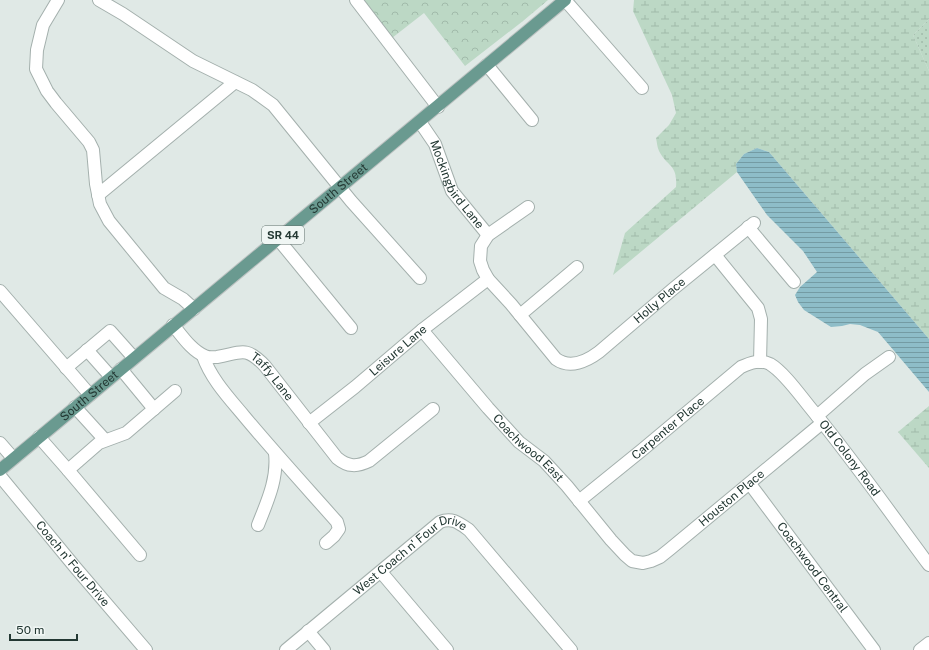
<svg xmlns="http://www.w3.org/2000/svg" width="929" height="650" viewBox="0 0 929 650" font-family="'Public Sans',sans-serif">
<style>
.grass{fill:url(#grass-dots)}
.forest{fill:url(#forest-crowns)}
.wetland{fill:url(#wetland-marsh)}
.water{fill:url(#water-rules)}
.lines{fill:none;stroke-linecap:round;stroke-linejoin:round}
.minor-casing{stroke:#a4b0ad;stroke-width:14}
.major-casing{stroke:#bdc3c2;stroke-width:14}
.minor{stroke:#fff;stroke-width:12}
.major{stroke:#6a9a90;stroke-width:12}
.labels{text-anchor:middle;stroke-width:3.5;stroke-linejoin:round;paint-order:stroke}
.shield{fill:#f0f6f4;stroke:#60716d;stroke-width:1}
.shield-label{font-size:11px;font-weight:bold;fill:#233833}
.street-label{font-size:12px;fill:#233833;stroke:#f0f6f4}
</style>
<defs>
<pattern id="grass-dots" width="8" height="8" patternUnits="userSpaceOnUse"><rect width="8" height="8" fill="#bcd8c5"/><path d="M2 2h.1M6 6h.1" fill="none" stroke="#a1baaa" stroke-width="1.8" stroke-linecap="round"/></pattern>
<pattern id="forest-crowns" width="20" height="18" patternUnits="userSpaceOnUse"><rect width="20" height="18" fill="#bcd8c5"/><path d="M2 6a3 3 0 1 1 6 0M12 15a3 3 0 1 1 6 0" fill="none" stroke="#a1baaa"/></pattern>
<pattern id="wetland-marsh" width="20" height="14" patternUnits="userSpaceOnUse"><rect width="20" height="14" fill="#bcd8c5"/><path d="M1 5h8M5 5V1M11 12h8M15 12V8" fill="none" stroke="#a1baaa"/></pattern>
<pattern id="water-rules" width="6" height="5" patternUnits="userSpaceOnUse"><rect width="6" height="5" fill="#8ebdc8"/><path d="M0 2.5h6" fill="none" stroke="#749ba3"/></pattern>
</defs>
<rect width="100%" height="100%" fill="#e0e9e6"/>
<!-- grass -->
<polygon class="grass" points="929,19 929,71 913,35"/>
<!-- forest -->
<polygon class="forest" points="364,0 548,0 523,21 465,66 424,13 392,38"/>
<!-- wetland -->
<g class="wetland">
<path d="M634 0H929V19L913 35 929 71V339L769 152 757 148 744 154 736 164 737 172 613 275 625 233 676 187C678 164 667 167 659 151 657 147 657 142 656 138L669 125 676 113 672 95 633 11Z"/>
<polygon points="929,406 929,468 898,432"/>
</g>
<!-- water -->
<polygon class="water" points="757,148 769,152 929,339 929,392 878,332 860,325 850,324 842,326 831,327 804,310 798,302 795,295 800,287 817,272 803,251 767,215 737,172 736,164 744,154"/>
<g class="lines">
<defs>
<g id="minor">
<polyline points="58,0 43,25 37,50 36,69 47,91 56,103 89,142 93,150 96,184 100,204 109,221 164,288 183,299 194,309"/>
<polyline points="99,0 123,14 193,61 252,90 273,105 351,201 420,278"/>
<polyline points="356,0 438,107"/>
<polyline points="565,0 642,88"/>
<polyline points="487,65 532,120"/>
<path id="s1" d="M420 122 435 144 452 191 488 235"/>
<polyline points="98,195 235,82"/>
<path id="s2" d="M528 207 488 235 481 246 480 261 483 270 488 279 511 304 556 359C570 369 587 361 599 352L673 289 754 223"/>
<polyline points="748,227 794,282"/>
<polyline points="278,239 351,328"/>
<polyline points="715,255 758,308 761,319 760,362"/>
<polyline points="0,291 90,395"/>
<polyline points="520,315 577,267"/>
<path id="s3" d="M173 325C182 336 192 351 205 356 209 358 213 357 217 357 241 353 245 345 265 366L337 458C348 467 357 467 369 461L433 409"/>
<path id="s4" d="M422 330 488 408 519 442 544 461 567 486 611 540 625 555 632 561 643 563 651 561 660 557 670 549 822 423"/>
<polyline points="87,350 111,377"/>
<path d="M203 356C211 379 229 398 244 416 274 452 306 487 337 522L339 529 334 536 326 543"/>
<polyline points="66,368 110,331 134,358"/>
<polyline points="121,369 154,409"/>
<polyline points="75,407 105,440"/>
<polyline points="817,416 865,374 889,357"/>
<path id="s5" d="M309 423 355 387 422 330 488 279"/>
<polyline points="39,437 68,470"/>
<polyline points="0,443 13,458"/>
<path id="s6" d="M0 476 75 567 146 650"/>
<path id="s7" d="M750 484 874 650"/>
<path id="s8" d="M579 501 642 450 741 367C750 363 760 359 770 364 785 373 802 398 813 411 854 461 891 514 929 565"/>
<path d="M258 525C267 502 278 479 275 453"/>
<polyline points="140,555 68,470 99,443 126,433 175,391"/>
<polyline points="381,572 447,650"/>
<polyline points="308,631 324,650"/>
<path id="s9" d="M286 650 440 522C452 517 459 523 469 530L571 650"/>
<polyline points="920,650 929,643"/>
</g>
<g id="major">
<path id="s10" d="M0 470 565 0"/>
</g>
</defs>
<!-- minor casing -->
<use href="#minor" class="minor-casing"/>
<!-- major casing -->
<use href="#major" class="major-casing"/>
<!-- minor -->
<use href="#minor" class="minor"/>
<!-- major -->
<use href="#major" class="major"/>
</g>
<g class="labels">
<!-- shield labels -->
<rect class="shield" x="262" y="226" width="42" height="18" rx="3"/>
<g class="shield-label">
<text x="283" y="239">SR 44</text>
</g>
<!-- street labels -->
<g class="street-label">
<text dy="4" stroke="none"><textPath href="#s1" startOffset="73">Mockingbird Lane</textPath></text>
<text dy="4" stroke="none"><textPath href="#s10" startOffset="440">South Street</textPath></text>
<text dy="4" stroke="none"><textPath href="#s2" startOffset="328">Holly Place</textPath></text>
<text dy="4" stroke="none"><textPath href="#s5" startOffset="115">Leisure Lane</textPath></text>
<text dy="4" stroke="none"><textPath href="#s3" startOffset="123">Taffy Lane</textPath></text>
<text dy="4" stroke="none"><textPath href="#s10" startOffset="116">South Street</textPath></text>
<text dy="4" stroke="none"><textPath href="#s8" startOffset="115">Carpenter Place</textPath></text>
<text dy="4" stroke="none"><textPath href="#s4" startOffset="159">Coachwood East</textPath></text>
<text dy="4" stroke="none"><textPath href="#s8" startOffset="364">Old Colony Road</textPath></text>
<text dy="4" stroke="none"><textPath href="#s4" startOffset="435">Houston Place</textPath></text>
<text dy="4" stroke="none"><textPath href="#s6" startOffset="114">Coach n' Four Drive</textPath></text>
<text dy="4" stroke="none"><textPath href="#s9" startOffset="159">West Coach n' Four Drive</textPath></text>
<text dy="4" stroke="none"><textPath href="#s7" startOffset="104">Coachwood Central</textPath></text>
</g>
</g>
<!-- scale -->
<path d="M10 634v6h67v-6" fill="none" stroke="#233833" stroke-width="2"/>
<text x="16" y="634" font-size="12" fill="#233833" stroke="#f0f6f4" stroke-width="3" paint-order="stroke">50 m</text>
</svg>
